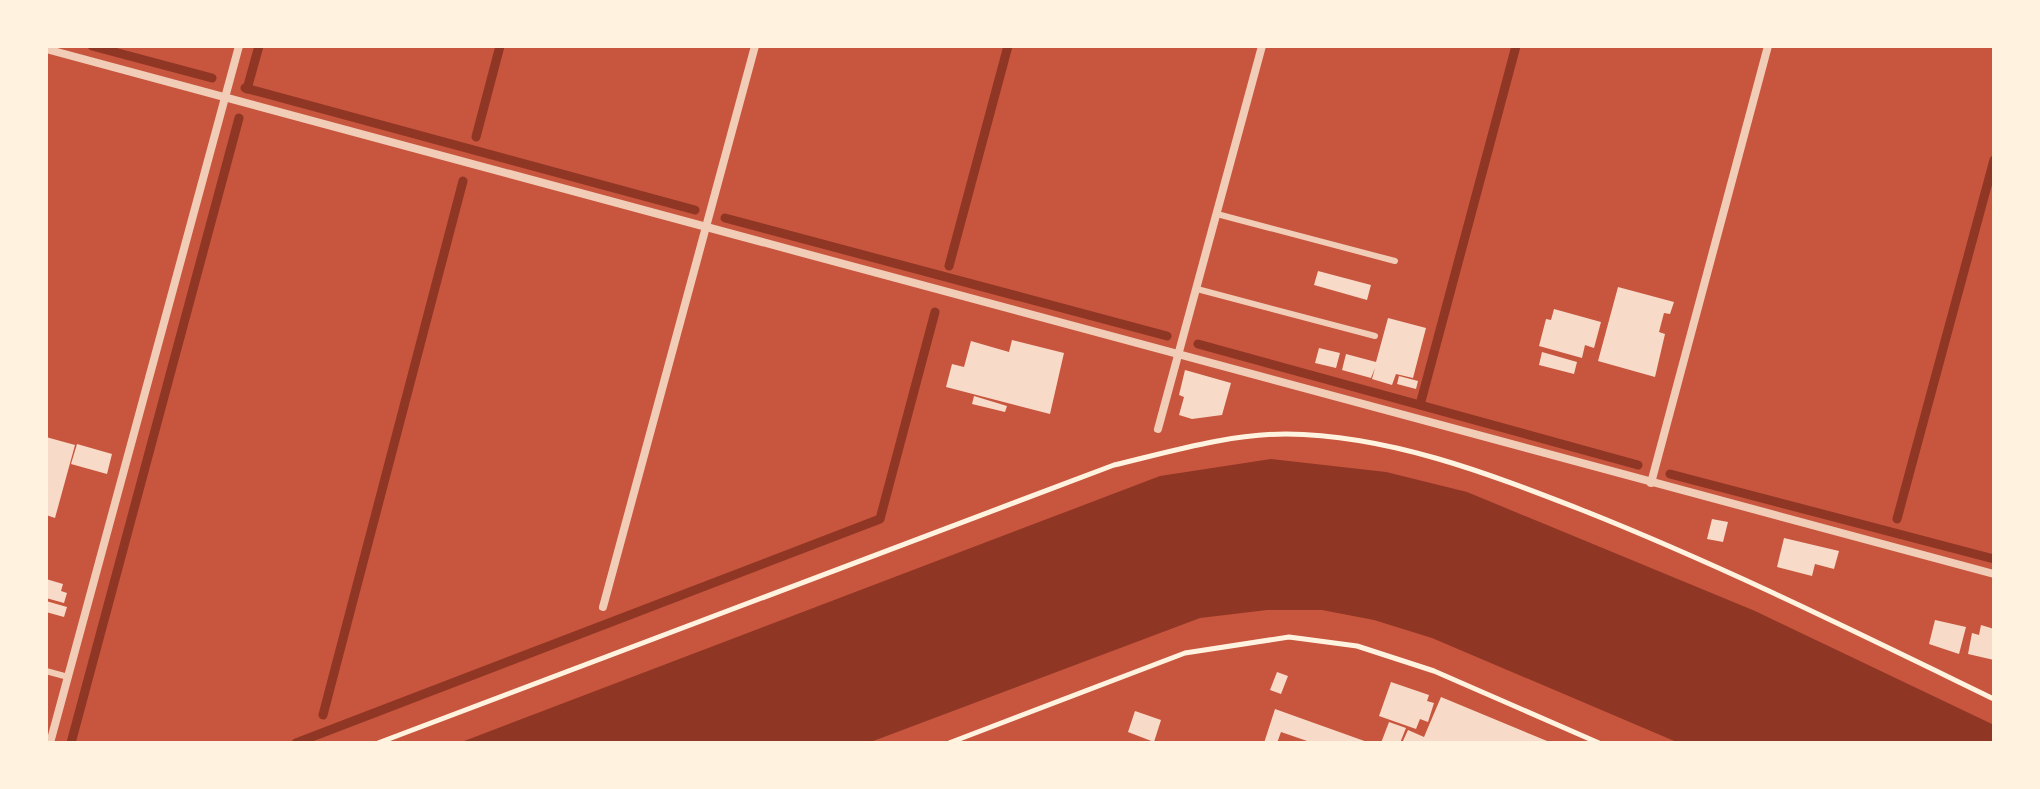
<svg xmlns="http://www.w3.org/2000/svg" width="2040" height="789" viewBox="0 0 2040 789" font-family="'IBM Plex Sans',sans-serif">
<style>
.water{fill:#8f3625}
.lines{fill:none;stroke-linecap:round;stroke-linejoin:round}
.stream{stroke:#8f3625;stroke-width:9}
.building{fill:#f7dbc8}
.path{stroke:#fff3e0;stroke-width:5}
.service{stroke:#f1ccb7;stroke-width:6}
.minor{stroke:#f1ccb7;stroke-width:8}
</style>
<rect width="100%" height="100%" fill="#c8553d"/>
<!-- water -->
<polygon class="water" points="1271,459 1386,472 1467,492 1755,611 1994,725 1994,743 1679,743 1432,638 1374,620 1322,610 1267,610 1200,618 868,743 459,743 1160,476"/>
<g class="lines">
<!-- stream -->
<g class="stream">
<polyline points="92,46 212,78"/>
<polyline points="245,88 695,210"/>
<polyline points="247,89 259,46"/>
<polyline points="476,137 500,46"/>
<polyline points="725,218 1167,336"/>
<polyline points="949,266 1008,46"/>
<polyline points="1198,344 1638,465"/>
<polyline points="1420,405 1516,46"/>
<polyline points="1670,474 1994,559"/>
<polyline points="1897,519 1994,160"/>
<polyline points="323,715 463,181"/>
<polyline points="71,743 239,118"/>
<polyline points="296,743 880,519 935,312"/>
</g>
</g>
<!-- building -->
<g class="building">
<polygon points="1318,271 1371,285 1367,300 1314,285"/>
<polygon points="1618,287 1674,302 1670,314 1664,313 1659,332 1665,334 1655,377 1598,361"/>
<polygon points="1554,309 1601,322 1594,348 1585,345 1582,358 1539,346 1546,319 1551,320"/>
<polygon points="1388,318 1426,328 1413,378 1396,374 1392,385 1372,379 1375,368 1371,378 1342,370 1346,354 1376,362"/>
<polygon points="1012,340 1064,353 1050,414 946,387 952,364 964,367 971,341 1009,352"/>
<polygon points="1319,348 1340,353 1336,368 1315,363"/>
<polygon points="1542,352 1577,362 1574,374 1539,365"/>
<polygon points="1185,370 1231,383 1222,415 1192,419 1179,415 1184,397 1179,395"/>
<polygon points="1399,376 1418,381 1416,389 1397,384"/>
<polygon points="974,396 1007,406 1005,412 972,404"/>
<polygon points="46,437 75,445 55,518 46,515"/>
<polygon points="77,444 112,454 107,474 71,464"/>
<polygon points="1712,519 1728,522 1723,542 1707,539"/>
<polygon points="1784,538 1839,551 1834,569 1815,564 1812,576 1777,567"/>
<polygon points="46,579 63,584 61,591 67,593 64,603 46,598"/>
<polygon points="46,601 67,607 64,617 46,612"/>
<polygon points="1935,620 1966,627 1959,654 1929,644"/>
<polygon points="1981,625 1994,629 1994,660 1968,654 1972,633 1979,635"/>
<polygon points="1277,672 1288,676 1281,694 1270,690"/>
<polygon points="1391,682 1429,695 1427,701 1434,703 1428,722 1420,719 1416,729 1379,716"/>
<polygon points="1441,697 1552,743 1402,743 1408,730 1424,737"/>
<polygon points="1275,709 1370,743 1313,743 1281,732 1277,743 1264,743"/>
<polygon points="1135,711 1161,720 1154,742 1128,732"/>
<polygon points="1389,722 1406,728 1400,743 1381,743"/>
</g>
<g class="lines">
<!-- path -->
<g class="path">
<path d="M378 743 1114 465C1169 452 1228 434 1286 434 1389 435 1487 473 1582 510 1723 566 1858 633 1994 699"/>
<polyline points="949,743 1185,653 1289,637 1357,646 1434,671 1599,743"/>
</g>
<!-- service -->
<g class="service">
<polyline points="1217,214 1395,261"/>
<polyline points="1197,289 1375,336"/>
<polyline points="46,671 68,677"/>
</g>
<!-- minor -->
<g class="minor">
<polyline points="46,49 1994,574"/>
<polyline points="1158,429 1262,46"/>
<polyline points="1651,483 1768,46"/>
<polyline points="603,607 755,46"/>
<polyline points="50,743 239,46"/>
</g>
</g>
<!-- border -->
<rect width="2040" height="789" fill="none" stroke="#fff3e0" stroke-width="96"/>
</svg>
